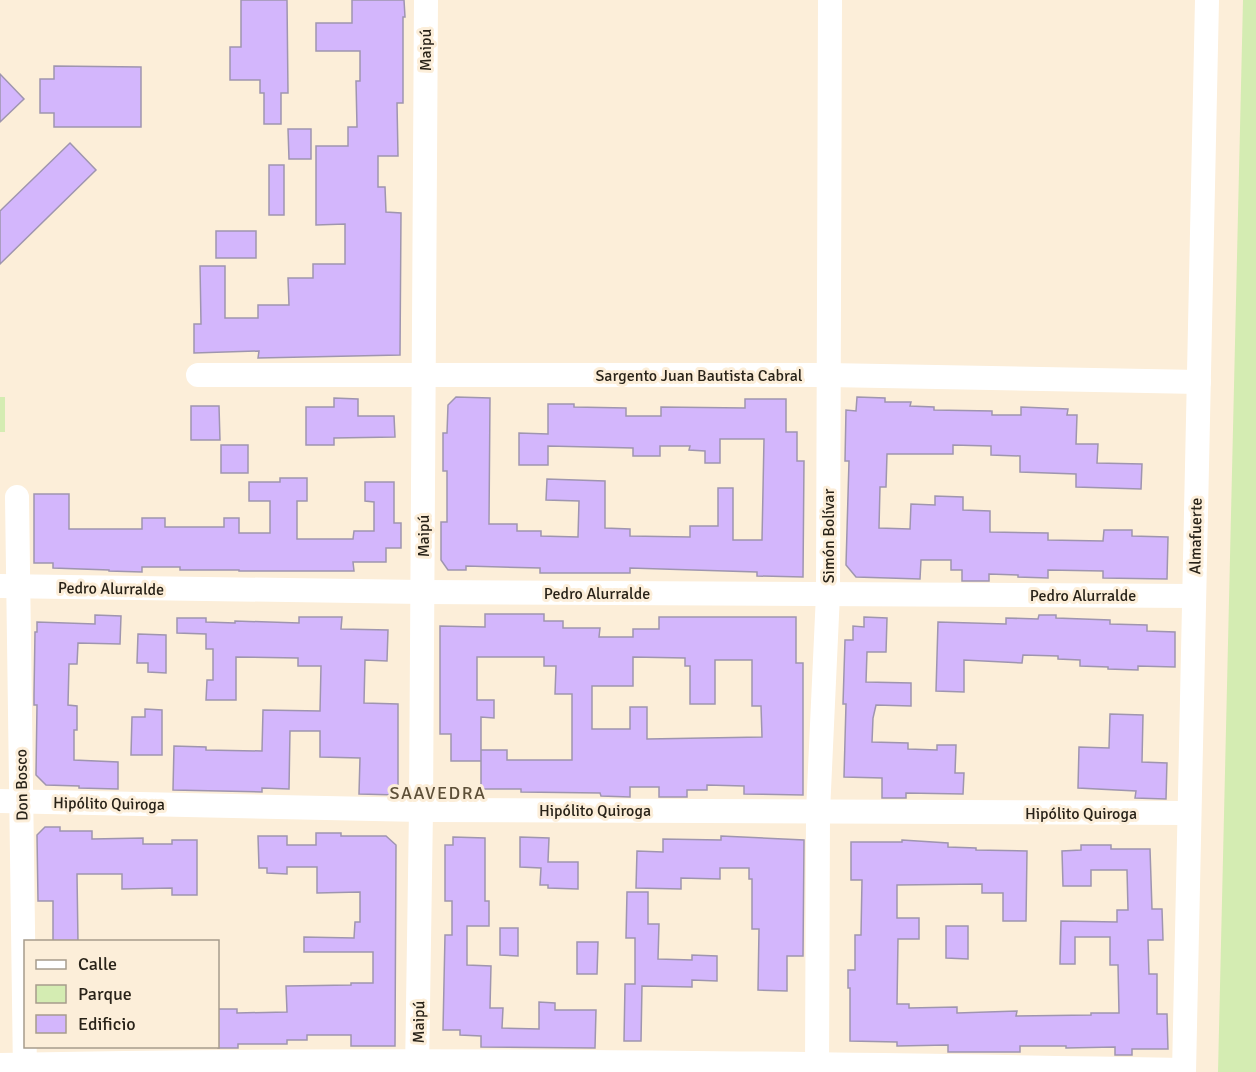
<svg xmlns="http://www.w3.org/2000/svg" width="1256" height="1072" viewBox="0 0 1256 1072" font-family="Signika,sans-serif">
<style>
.green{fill:#d4ecb2}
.building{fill:#d3b6fc;stroke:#9f95af;stroke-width:1.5;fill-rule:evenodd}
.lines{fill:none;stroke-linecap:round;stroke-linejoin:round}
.minor{stroke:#fff;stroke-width:24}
.labels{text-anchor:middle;stroke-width:6;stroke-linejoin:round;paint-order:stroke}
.street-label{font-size:16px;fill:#282218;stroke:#fceed9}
.neighbourhood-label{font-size:18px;letter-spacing:1.5px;fill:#5d4f38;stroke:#fceed9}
</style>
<rect width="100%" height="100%" fill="#fceed9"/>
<!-- green -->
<g class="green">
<polygon points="1243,0 1256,0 1256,1072 1218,1072"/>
<rect x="0" y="397" width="5" height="35"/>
</g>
<!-- building -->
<g class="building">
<polygon points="241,0 287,0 288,93 281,93 281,124 264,124 264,93 260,93 260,80 230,80 230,47 241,47"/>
<polygon points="352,0 404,0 405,17 403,17 403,103 397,103 398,156 378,156 378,187 385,187 386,212 401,213 400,355 258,358 259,351 194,353 194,324 201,324 200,266 225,266 225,318 258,318 258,305 289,305 288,278 313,278 313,264 345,264 345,224 316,225 316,146 348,146 348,127 357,127 356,81 360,81 360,51 316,51 316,23 352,23"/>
<polygon points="54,66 141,67 141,127 54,127 54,113 40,113 40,79 54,79"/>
<polygon points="0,74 24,99 0,122"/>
<polygon points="288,129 311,129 311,159 289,159"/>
<polygon points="70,143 96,170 0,264 0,211"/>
<rect x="269" y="165" width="15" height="50"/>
<rect x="216" y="231" width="40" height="27"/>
<polygon points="456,397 490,398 489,524 517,524 517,531 541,531 541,536 578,537 579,501 546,500 547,479 605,481 605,528 630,529 630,536 690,537 690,526 718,526 718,488 733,488 733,540 762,540 764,439 720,439 720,463 705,463 705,451 689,450 690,446 660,446 660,456 633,456 633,448 548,446 548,465 519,465 519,433 548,434 548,404 574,404 574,407 626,408 626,416 661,416 661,407 745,408 745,399 786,399 786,432 797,432 797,461 804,461 803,577 757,576 757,572 630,568 630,573 540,573 540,568 466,566 466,570 448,570 441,560 441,522 447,522 447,471 443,471 443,433 447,433 448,405"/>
<polygon points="857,397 885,398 885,402 911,402 910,406 934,407 934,410 992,411 992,415 1021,415 1021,407 1068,409 1067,415 1077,415 1076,444 1098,444 1097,463 1142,464 1141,489 1076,487 1076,474 1020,472 1020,456 991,455 991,446 953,445 953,454 887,454 886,487 880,487 879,528 910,529 911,504 935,505 935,496 963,497 963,510 990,511 990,532 1048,533 1048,540 1103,541 1104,530 1132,530 1132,536 1168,537 1167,579 1103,578 1103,571 1048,570 1048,578 1018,577 1018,575 989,574 989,581 962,581 962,570 951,570 951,560 921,560 920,579 856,577 846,565 849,461 845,461 846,410 856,411"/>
<polygon points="334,398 358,399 358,416 394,416 395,437 334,438 334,445 306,445 306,407 334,407"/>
<polygon points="191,406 219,406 220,440 191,440"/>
<rect x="221" y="445" width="27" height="28"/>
<polygon points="280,478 307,478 307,501 297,501 297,539 353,539 354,531 374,531 374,502 365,501 365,482 394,482 394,523 401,523 401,548 386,548 386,562 353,562 354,571 239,571 239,570 180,570 180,567 142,567 142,572 109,571 109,570 53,568 53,563 34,563 34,494 69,494 69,529 142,529 142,518 165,518 165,527 224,527 224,518 239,518 239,533 270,533 270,501 249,501 249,482 280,482"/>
<path d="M485 614H544V621H563V628H600L599 637H633V629H659V617H796V663H803V795L744 794V786L707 785V790H687V797H659V787H630V797L601 796 600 793 521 792V789H481V750H507V760H572V694H555L556 666H544V657H477V700H494V718L481 717V761H451V734H440V626L485 627ZM633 657 685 658V666H690V704H715V660H752V706H761L762 737 647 739V707H630V729H592V686H633Z"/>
<polygon points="95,615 121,616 120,644 78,643 77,664 69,664 68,705 77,706 77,730 74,730 74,760 118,762 118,789 79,788 79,786 46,785 36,775 37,705 34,705 34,695 35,632 37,632 37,622 95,624"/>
<polygon points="1039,615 1056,615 1056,618 1110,620 1110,624 1147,625 1147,631 1175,632 1175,667 1138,666 1138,670 1108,669 1108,667 1080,666 1080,660 1058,659 1058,656 1023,655 1022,663 964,660 964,692 936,691 938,622 1006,624 1006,618 1038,619"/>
<polygon points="299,617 342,617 341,629 388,630 387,661 365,660 364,703 398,704 398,795 359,794 360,758 320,757 320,731 290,731 289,789 262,788 262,792 173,790 174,746 206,747 206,750 262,751 263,710 320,711 321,666 298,666 298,658 236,657 236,700 206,700 207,680 213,680 213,649 206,649 206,634 177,633 177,618 206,618 206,622 235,623 235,621 299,623"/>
<polygon points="864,617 887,618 886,652 867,652 866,682 911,683 911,706 876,705 873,718 872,742 908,743 908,749 937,750 937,745 956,745 955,773 964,773 963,794 906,793 906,798 882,798 882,778 844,777 846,704 843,704 845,640 853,640 853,626 864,627"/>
<polygon points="138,634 166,635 166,673 148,672 148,663 137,663"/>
<polygon points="145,709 162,710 162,755 131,755 132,717 145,717"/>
<polygon points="1110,714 1143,715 1142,762 1167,763 1166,799 1135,798 1136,791 1078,788 1079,747 1109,748"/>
<polygon points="45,827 60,827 60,831 92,831 92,839 143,838 143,844 172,844 172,840 197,840 197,895 172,895 172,888 122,889 122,874 77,874 78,942 53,942 53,901 38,901 37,835"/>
<polygon points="316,833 341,833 341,836 386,836 396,845 395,1046 351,1046 351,1035 307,1035 307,1040 287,1040 287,1044 238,1044 238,1048 218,1048 218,1009 237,1009 237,1013 287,1012 286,986 351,985 351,983 373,983 373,952 304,952 304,937 354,938 355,922 360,922 360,892 317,893 317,867 287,867 287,874 267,873 267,868 259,868 258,836 287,836 287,845 316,845"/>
<polygon points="721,836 804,840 803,956 787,956 787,991 758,990 759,929 752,929 752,879 749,879 749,868 720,868 720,879 681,878 681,889 636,888 637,851 663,852 663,839 721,840"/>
<polygon points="453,837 485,838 485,901 489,901 489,926 467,926 467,965 491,966 490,1008 503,1008 502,1028 539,1029 539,1002 555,1003 555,1010 596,1010 595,1048 481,1047 481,1036 460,1035 460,1030 443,1030 445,935 452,935 452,901 445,901 445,845 453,845"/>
<polygon points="520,837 549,838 548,862 578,862 578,889 548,888 548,885 540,885 541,868 520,867"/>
<polygon points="902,840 948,843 948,847 976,848 976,850 1027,851 1026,921 1003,921 1003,893 982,893 982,884 897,885 897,918 919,918 919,939 898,939 897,1004 909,1004 909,1008 957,1007 957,1013 1017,1011 1016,1016 1091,1015 1091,1013 1119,1013 1118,965 1110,965 1110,937 1075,937 1075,964 1060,964 1061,921 1117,922 1117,910 1128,910 1127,870 1091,870 1091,886 1063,886 1062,851 1081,850 1081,845 1111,845 1111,849 1150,849 1152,909 1162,909 1163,940 1148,940 1149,974 1157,974 1157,1014 1167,1014 1168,1049 1132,1049 1132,1055 1115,1055 1115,1047 1066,1048 1066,1046 1020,1046 1020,1052 948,1052 948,1045 897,1046 897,1042 850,1041 850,988 848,988 848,970 855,970 855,935 861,935 862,880 851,880 851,842 902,842"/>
<polygon points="627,892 648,892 648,924 659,924 658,959 692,960 692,955 717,956 717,981 692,980 692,987 642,986 641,1041 624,1041 625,984 635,984 635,938 626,938"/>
<polygon points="946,926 968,926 968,959 946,958"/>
<polygon points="500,928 518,928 518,956 500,955"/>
<polygon points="577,942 598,942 597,974 577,974"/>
</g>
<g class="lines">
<!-- minor -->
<g class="minor">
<polyline points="198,375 828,375 1199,382"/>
<polyline points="17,497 25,1072"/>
<polyline points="0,586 422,592 1194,596"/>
<polyline points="0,801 421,810 1189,813"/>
<path d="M0 1065C395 1057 789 1063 1184 1070"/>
<polyline points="417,1072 421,810 426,0"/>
<polyline points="817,1072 818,812 828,594 830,0"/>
<polyline points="1184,1072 1207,0"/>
</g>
</g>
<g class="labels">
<!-- street labels -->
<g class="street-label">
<text transform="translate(425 50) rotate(-90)" y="6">Maipú</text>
<text x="699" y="381">Sargento Juan Bautista Cabral</text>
<text transform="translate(423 536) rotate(-90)" y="6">Maipú</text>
<text transform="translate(828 536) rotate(-90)" y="6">Simón Bolívar</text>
<text transform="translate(1195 536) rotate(-89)" y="6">Almafuerte</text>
<text transform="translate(111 588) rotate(1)" y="6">Pedro Alurralde</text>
<text x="597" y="599">Pedro Alurralde</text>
<text x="1083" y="601">Pedro Alurralde</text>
<text transform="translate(21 785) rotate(-91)" y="6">Don Bosco</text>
<text transform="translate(109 803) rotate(1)" y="6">Hipólito Quiroga</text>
<text x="595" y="816">Hipólito Quiroga</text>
<text x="1081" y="819">Hipólito Quiroga</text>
<text transform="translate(418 1022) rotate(-89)" y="6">Maipú</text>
</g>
<!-- neighbourhood labels -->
<g class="neighbourhood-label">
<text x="438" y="799">SAAVEDRA</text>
</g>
</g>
<!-- legend -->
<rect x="24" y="940" width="195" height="108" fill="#fceed9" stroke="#a79c8c" stroke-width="1.5"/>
<rect x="36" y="960" width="30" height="9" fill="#ffffff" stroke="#a79c8c" stroke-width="1.5"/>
<text x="78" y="970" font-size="18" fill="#282218">Calle</text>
<rect x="36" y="985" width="30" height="18" fill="#d4ecb2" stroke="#a79c8c" stroke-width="1.5"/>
<text x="78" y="1000" font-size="18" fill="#282218">Parque</text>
<rect x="36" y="1015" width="30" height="18" fill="#d3b6fc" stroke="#a79c8c" stroke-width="1.5"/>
<text x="78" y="1030" font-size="18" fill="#282218">Edificio</text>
</svg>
